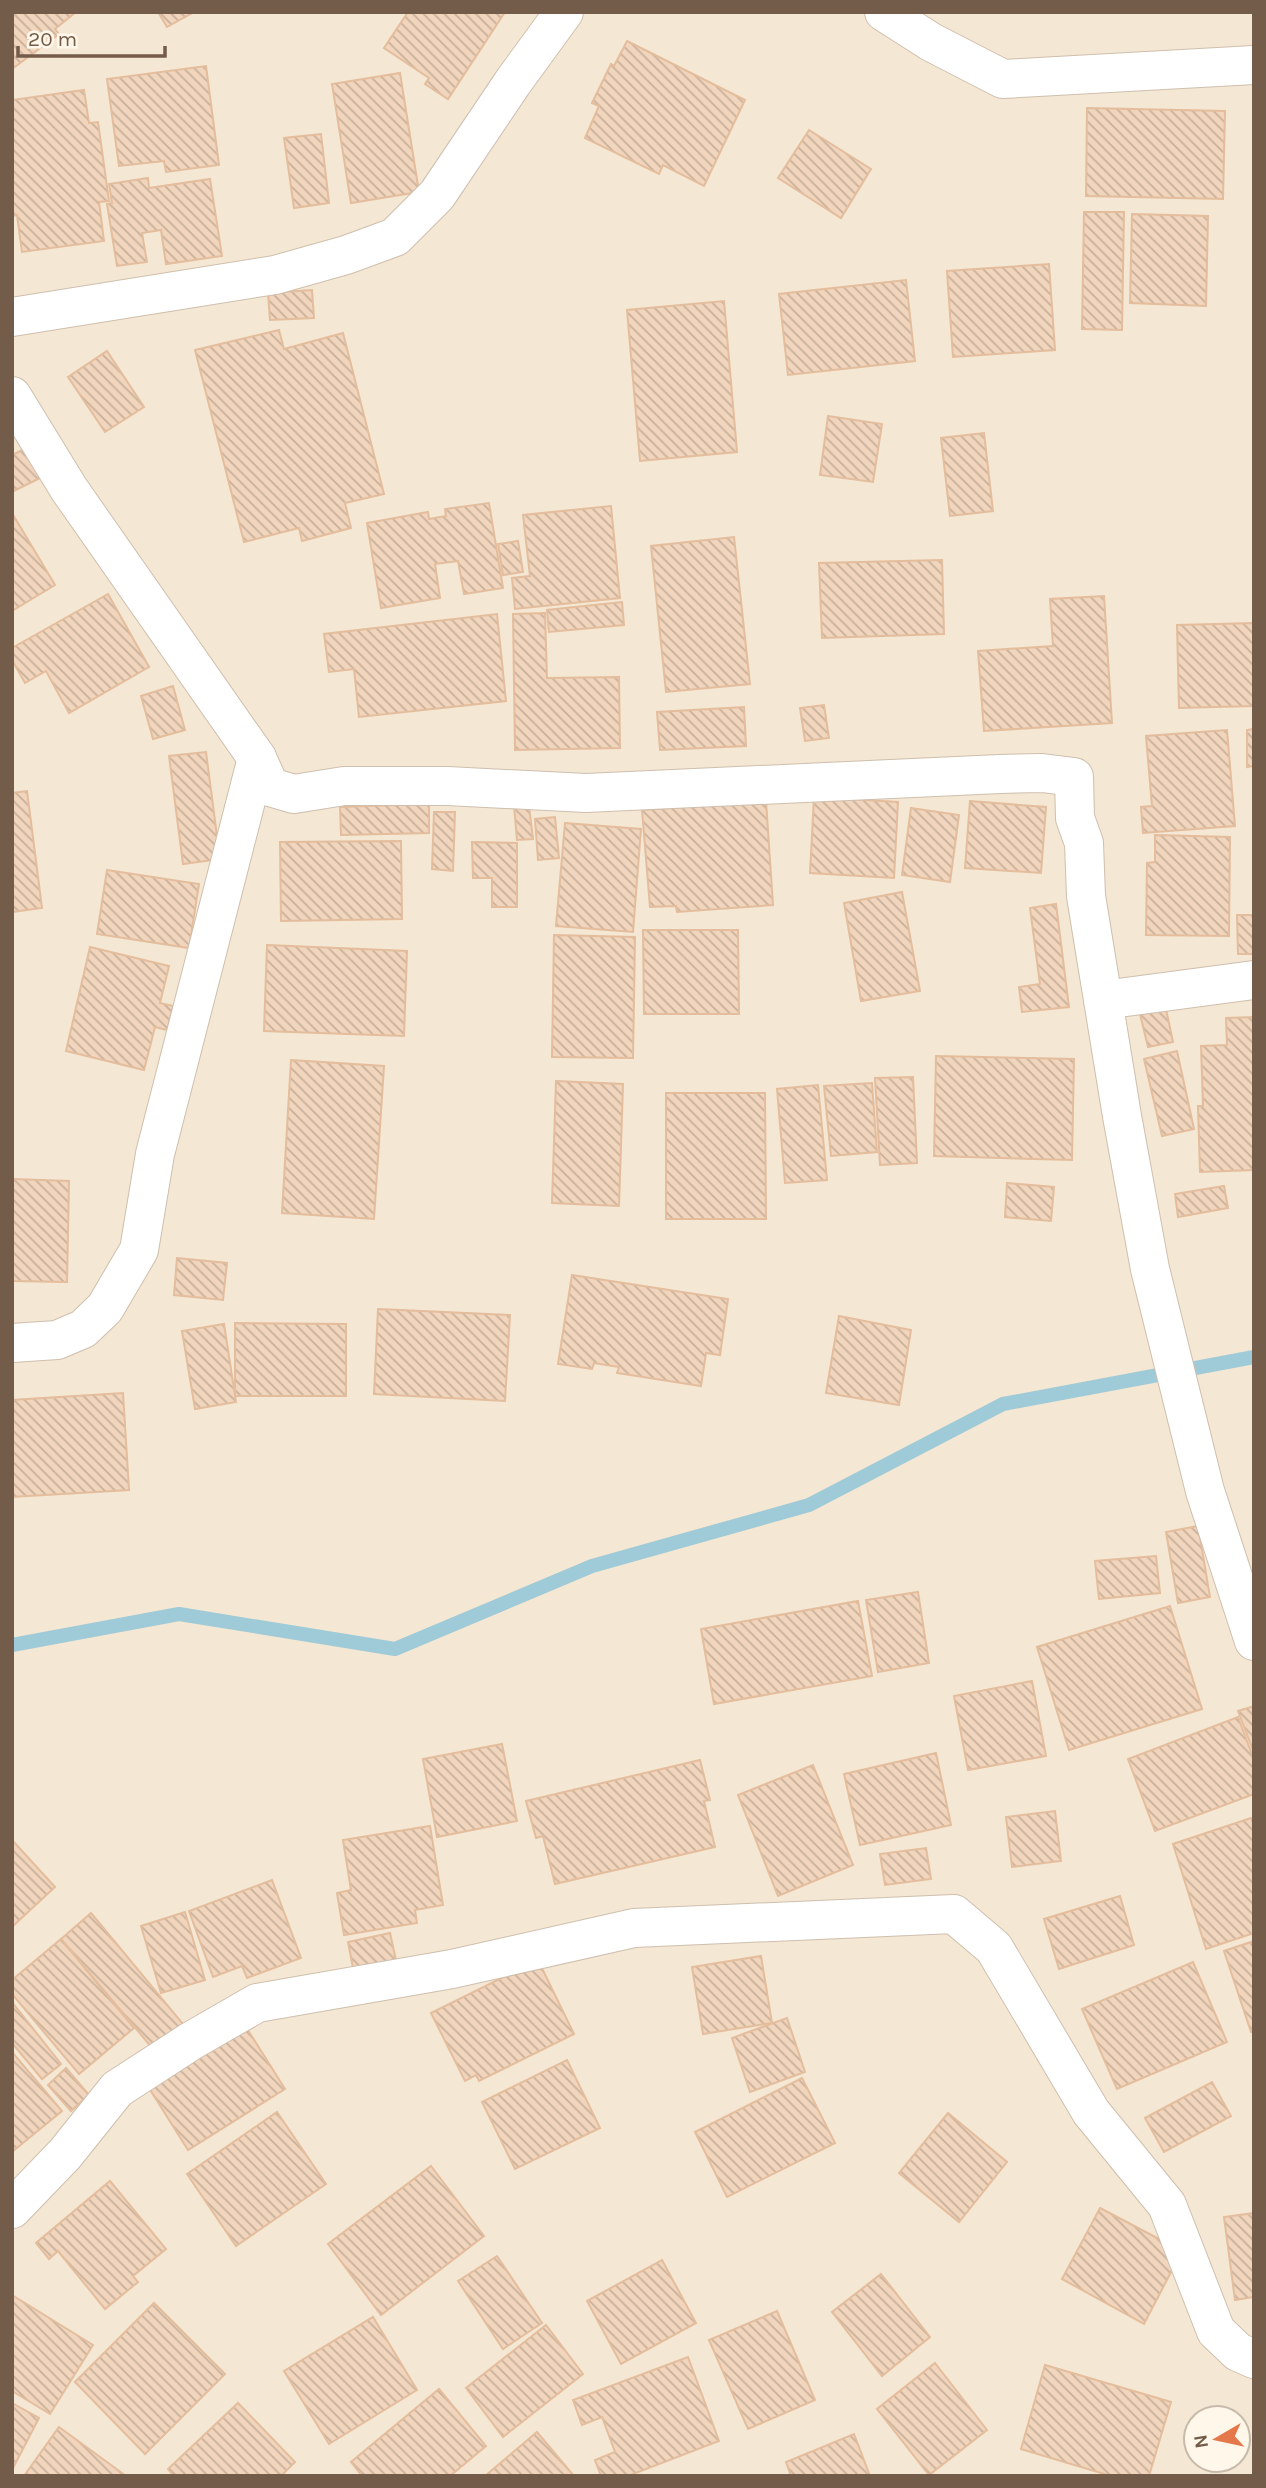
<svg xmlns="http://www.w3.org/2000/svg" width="1266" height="2488" viewBox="0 0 1266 2488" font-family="Karla,sans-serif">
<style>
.residential{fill:#f4e7d3;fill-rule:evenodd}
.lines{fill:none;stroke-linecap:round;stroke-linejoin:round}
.stream{stroke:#9fcad7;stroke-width:14}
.building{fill:url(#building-back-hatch);stroke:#e4bd9d;stroke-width:2}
.street-casing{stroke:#cfbfae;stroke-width:40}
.street{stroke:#fff;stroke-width:38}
</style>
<defs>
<pattern id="building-back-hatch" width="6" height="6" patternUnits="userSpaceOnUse" patternTransform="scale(1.75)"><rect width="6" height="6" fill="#f1d5bc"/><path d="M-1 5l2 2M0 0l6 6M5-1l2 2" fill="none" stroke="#c8b09b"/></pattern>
</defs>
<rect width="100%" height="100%" fill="#fcf4e4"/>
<!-- residential -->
<path class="residential" d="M12 12H1254V2476H12ZM1196 2418H1238V2460H1196Z"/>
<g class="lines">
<!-- stream -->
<polyline class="stream" points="12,1645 179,1614 395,1649 592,1566 809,1505 1003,1404 1254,1357"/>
</g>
<!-- building -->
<g class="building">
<polygon points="12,12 76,12 55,29 59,34 12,69"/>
<polygon points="158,12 194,12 167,27"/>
<polygon points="408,12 505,12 448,99 425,84 429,78 384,48"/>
<polygon points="627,41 745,100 704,186 663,165 659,174 585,138 599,106 592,103 611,64 614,66"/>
<polygon points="206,66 219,165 166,172 164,161 119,166 107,79"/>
<polygon points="400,73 419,192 351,203 332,84"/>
<polygon points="84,90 89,123 98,122 109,201 99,202 104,241 22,252 17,215 12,216 12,100"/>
<polygon points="1087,108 1225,111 1223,199 1086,196"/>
<polygon points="809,130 871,169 841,218 778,178"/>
<polygon points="321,134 329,203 294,208 284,138"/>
<polygon points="148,178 149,188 210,179 222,256 166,264 161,230 142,233 147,262 117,266 107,204 112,203 109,184"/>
<polygon points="1084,212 1124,212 1122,330 1082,329"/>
<polygon points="1132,214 1208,216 1206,306 1130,303"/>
<polygon points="1049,264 1055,350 953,357 947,271"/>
<polygon points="906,280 915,361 788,375 779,294"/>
<polygon points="312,290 314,318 270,320 268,293"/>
<polygon points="724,301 737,452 640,461 627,310"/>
<polygon points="279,330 284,349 343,333 384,494 345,503 351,528 302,541 299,528 244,542 195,350"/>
<polygon points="107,351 144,407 105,432 68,377"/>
<polygon points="828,416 882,424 873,482 820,475"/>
<polygon points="984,433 993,511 950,516 941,438"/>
<polygon points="24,449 40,478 12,492 12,455"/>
<polygon points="489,503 503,588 464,594 458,561 435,564 440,598 381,608 367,523 428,512 429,519 446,516 445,509"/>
<polygon points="611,506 620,598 515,609 512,578 530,576 523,515"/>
<polygon points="12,513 55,585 12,611"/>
<polygon points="734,537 750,684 666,692 651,546"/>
<polygon points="518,541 523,572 503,575 498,544"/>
<polygon points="942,560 944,634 822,638 819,563"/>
<polygon points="108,594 149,667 69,713 46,671 25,683 12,660 12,648"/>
<polygon points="1104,596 1112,723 984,731 978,651 1053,646 1050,599"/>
<polygon points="622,602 624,625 549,632 547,610"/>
<polygon points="545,613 547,678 619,677 620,748 515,750 513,614"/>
<polygon points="497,614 506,701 359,717 354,669 329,672 324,634"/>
<polygon points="1254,623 1254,706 1179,708 1177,625"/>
<polygon points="173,686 185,730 153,739 141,696"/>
<polygon points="824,705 829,738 805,741 800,708"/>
<polygon points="744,707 746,746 660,750 657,712"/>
<polygon points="1254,729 1254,766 1247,767 1247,730"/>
<polygon points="1227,730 1235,826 1143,833 1141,807 1152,806 1146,736"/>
<polygon points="206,752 220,859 183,864 169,756"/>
<polygon points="27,791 42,908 12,912 12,793"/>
<polygon points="814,797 898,802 894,878 810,873"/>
<polygon points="766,801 773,905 677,912 676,906 650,907 642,810"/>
<polygon points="970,801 1046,807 1041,873 965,868"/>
<polygon points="429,804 429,833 341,835 340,807"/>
<polygon points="514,806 529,806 533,839 517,840"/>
<polygon points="911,808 959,815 950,882 902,875"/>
<polygon points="434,812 455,812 453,871 432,869"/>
<polygon points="555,817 559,858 538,860 535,819"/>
<polygon points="565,823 641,829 633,932 556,926"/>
<polygon points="1155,835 1230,837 1229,936 1146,935 1147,863 1155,862"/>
<polygon points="401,841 402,919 281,921 280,842"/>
<polygon points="472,842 517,843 517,907 492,907 492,878 473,878"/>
<polygon points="107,870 199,884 189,948 97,934"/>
<polygon points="902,892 920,991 861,1001 844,903"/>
<polygon points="1056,904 1069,1007 1022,1012 1019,987 1040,984 1030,908"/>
<polygon points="1237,915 1254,915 1254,954 1238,954"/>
<polygon points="643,930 738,930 739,1014 644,1014"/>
<polygon points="554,935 635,937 633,1058 552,1057"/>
<polygon points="267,945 407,951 404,1036 264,1031"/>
<polygon points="90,947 169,966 160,1003 173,1006 167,1030 155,1027 144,1070 66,1051"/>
<polygon points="1166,1009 1173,1042 1148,1047 1140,1014"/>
<polygon points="1254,1017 1254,1170 1200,1172 1198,1106 1203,1106 1201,1046 1227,1045 1226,1018"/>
<polygon points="1177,1051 1194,1129 1162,1136 1144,1059"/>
<polygon points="936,1056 1074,1059 1072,1160 934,1156"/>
<polygon points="291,1060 384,1066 374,1219 282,1213"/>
<polygon points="913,1077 917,1163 880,1165 875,1078"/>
<polygon points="556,1081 623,1084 619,1206 552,1203"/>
<polygon points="872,1083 877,1152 831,1156 824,1086"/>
<polygon points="818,1085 827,1180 785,1183 777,1089"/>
<polygon points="666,1093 765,1093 766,1219 666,1219"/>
<polygon points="12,1179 69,1181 67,1282 12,1281"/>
<polygon points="1007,1183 1054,1187 1051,1221 1005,1217"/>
<polygon points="1224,1186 1228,1208 1178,1217 1175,1194"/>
<polygon points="177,1258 227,1263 223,1300 174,1295"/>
<polygon points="572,1275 728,1299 720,1355 706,1353 701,1386 617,1373 619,1367 594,1363 592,1369 558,1364"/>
<polygon points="378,1309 510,1315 505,1401 374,1394"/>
<polygon points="839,1316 911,1330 899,1405 826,1393"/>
<polygon points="235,1323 346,1324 346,1396 235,1396"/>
<polygon points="224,1324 236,1402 195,1409 182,1331"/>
<polygon points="123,1393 129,1490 12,1497 12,1400"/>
<polygon points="1198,1526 1210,1597 1178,1603 1166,1532"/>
<polygon points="1156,1556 1160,1593 1099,1599 1095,1561"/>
<polygon points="918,1592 929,1663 878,1672 866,1600"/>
<polygon points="858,1601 872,1676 714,1704 701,1629"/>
<polygon points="1170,1606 1202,1709 1069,1750 1037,1647"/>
<polygon points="1032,1681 1046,1756 968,1770 954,1696"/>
<polygon points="1254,1706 1254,1753 1238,1711"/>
<polygon points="1238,1717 1254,1760 1254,1794 1155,1831 1128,1759"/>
<polygon points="502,1744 517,1821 437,1837 423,1759"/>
<polygon points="936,1753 951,1825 860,1845 844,1774"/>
<polygon points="700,1760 710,1800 704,1801 715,1847 555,1884 543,1836 536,1838 526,1801"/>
<polygon points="813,1765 853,1865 778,1896 738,1795"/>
<polygon points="1055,1811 1061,1861 1012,1867 1006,1817"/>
<polygon points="1251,1818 1254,1826 1254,1933 1206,1949 1173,1844"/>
<polygon points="430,1826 443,1905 415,1910 417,1923 344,1935 337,1893 351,1890 343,1840"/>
<polygon points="12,1840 55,1887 12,1927"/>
<polygon points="926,1848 931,1879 885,1885 880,1854"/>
<polygon points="272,1880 301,1958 247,1978 242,1966 213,1977 189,1911"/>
<polygon points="1120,1896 1134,1945 1059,1969 1044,1919"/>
<polygon points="185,1912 205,1980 161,1993 141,1926"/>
<polygon points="91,1913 183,2024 153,2049 61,1939"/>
<polygon points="390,1933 398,1969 355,1978 348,1942"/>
<polygon points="61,1939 134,2028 79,2074 12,1994 12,1980"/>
<polygon points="1254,1941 1254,2031 1251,2032 1224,1951"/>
<polygon points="761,1956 772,2023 703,2034 692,1967"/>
<polygon points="538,1960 574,2034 479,2081 476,2075 465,2081 431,2013"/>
<polygon points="1193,1962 1227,2042 1117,2089 1082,2009"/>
<polygon points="12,2002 61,2064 42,2079 12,2043"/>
<polygon points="787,2018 805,2072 750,2092 732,2038"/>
<polygon points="246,2027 285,2089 188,2150 149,2088"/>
<polygon points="12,2052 62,2111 12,2152"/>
<polygon points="567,2060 600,2128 515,2169 482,2102"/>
<polygon points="66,2068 89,2095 71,2111 48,2085"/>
<polygon points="802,2078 835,2143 727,2197 695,2132"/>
<polygon points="1212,2082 1231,2116 1164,2152 1145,2118"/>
<polygon points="277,2112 326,2184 236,2246 187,2174"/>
<polygon points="948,2113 1007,2162 959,2222 899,2173"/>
<polygon points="431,2166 484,2236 381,2315 328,2244"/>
<polygon points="110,2181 166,2249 133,2276 138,2282 105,2309 58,2251 49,2259 36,2243"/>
<polygon points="1100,2208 1182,2251 1144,2324 1062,2279"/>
<polygon points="1254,2213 1254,2297 1235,2300 1224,2217"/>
<polygon points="497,2256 542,2323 503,2349 458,2281"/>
<polygon points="662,2260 696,2323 621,2364 587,2301"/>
<polygon points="881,2274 930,2337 882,2376 832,2312"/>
<polygon points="12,2295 93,2345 50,2414 12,2391"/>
<polygon points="154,2303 225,2374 145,2454 75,2382"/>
<polygon points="777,2311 815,2400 748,2429 709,2340"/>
<polygon points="373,2317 417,2390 329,2444 284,2371"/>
<polygon points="546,2325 583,2374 503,2437 466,2388"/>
<polygon points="688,2357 719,2441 628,2476 601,2476 595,2460 615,2452 602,2417 582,2425 573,2400"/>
<polygon points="935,2363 987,2430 929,2475 877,2409"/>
<polygon points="1045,2365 1171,2402 1149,2476 1111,2476 1021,2449"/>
<polygon points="439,2389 486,2446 450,2476 362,2476 351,2462"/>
<polygon points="12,2403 39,2418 12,2470"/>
<polygon points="238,2403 295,2462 281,2476 174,2476 168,2469"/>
<polygon points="59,2427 126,2476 24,2476"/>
<polygon points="537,2432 574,2476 485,2476"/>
<polygon points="854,2434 870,2476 791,2476 786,2462"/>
</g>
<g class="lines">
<defs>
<g id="street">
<polyline points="884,12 931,42 1003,79 1254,65"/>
<polyline points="12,317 275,275 346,255 395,237 437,195 513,82 564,12"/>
<polyline points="12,396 69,489 257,758 270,787 294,794 344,786 447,786 586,793 1000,774 1042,773 1074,777 1075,818 1084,843 1086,896 1122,1116 1150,1269 1205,1491 1254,1641"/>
<polyline points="1103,1000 1254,980"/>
<polyline points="12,1343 57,1340 83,1329 105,1308 139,1250 155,1154 257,758"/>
<polyline points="12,2209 65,2154 117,2089 191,2041 257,2003 452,1969 634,1928 954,1914 994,1948 1091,2112 1167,2205 1216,2331 1238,2352 1254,2359"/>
</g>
</defs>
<!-- street casing -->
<use href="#street" class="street-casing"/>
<!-- street -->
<use href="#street" class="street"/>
</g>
<!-- border -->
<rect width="1266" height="2488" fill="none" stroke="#745c4a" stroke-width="28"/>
<!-- north arrow -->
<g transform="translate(1217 2439) rotate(261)"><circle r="33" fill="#fff8ea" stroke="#c7baaa" stroke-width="2"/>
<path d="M0-5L12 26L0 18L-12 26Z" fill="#e5784a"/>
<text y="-10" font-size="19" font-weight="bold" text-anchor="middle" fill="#745c4a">N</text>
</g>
<!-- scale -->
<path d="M18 46v10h147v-10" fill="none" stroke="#745c4a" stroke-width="3.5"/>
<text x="28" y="46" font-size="21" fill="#745c4a" stroke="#fff8ea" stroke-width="5" paint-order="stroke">20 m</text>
</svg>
